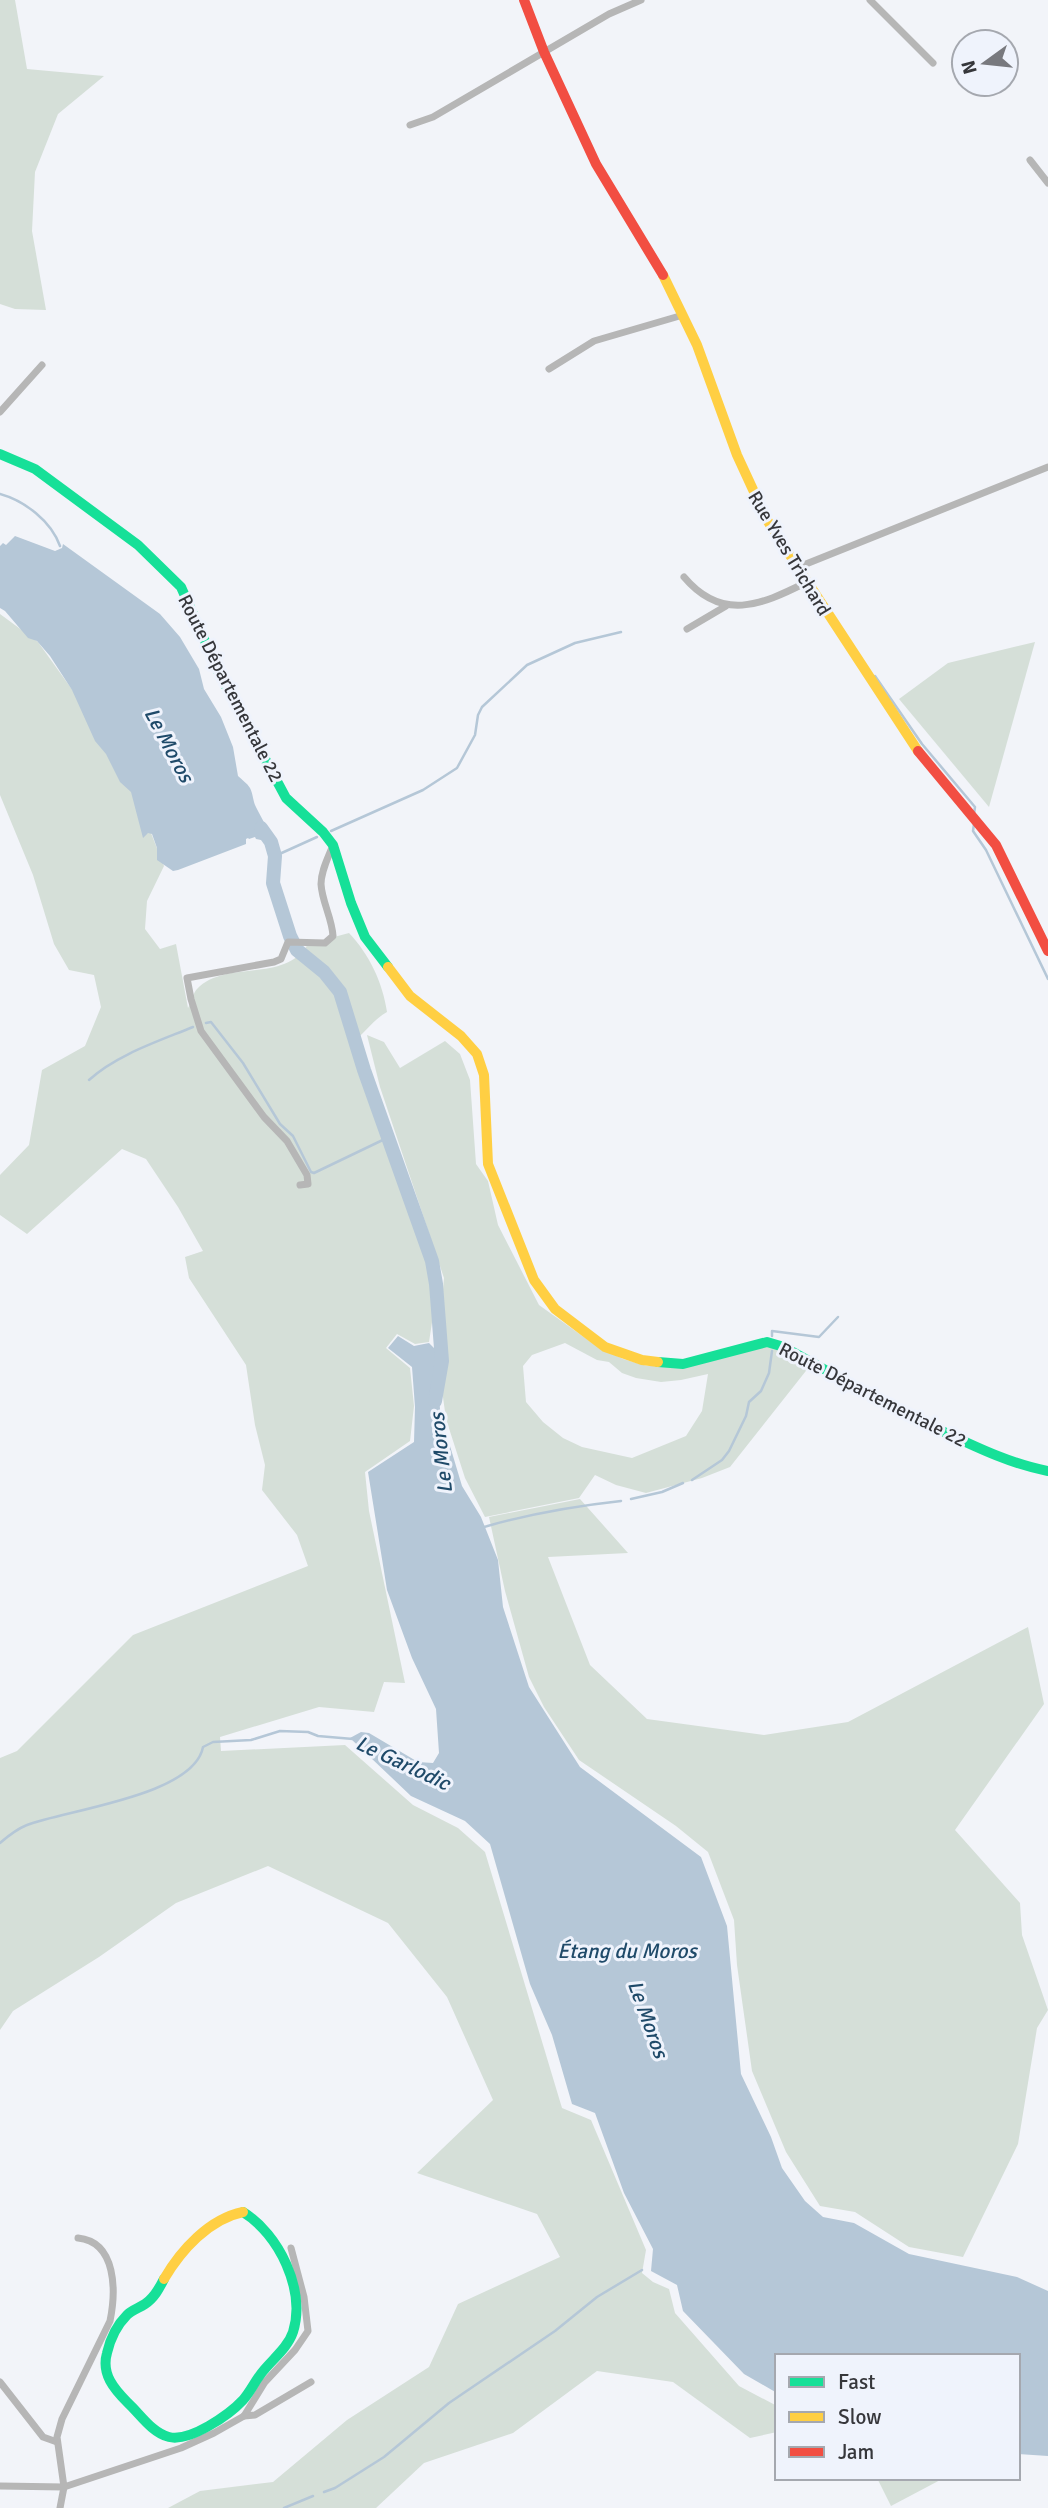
<svg xmlns="http://www.w3.org/2000/svg" width="1048" height="2508" viewBox="0 0 1048 2508" font-family="Signika,sans-serif">
<style>
.green{fill:#d5dfd8;fill-rule:evenodd}
.water{fill:#b5c7d7}
.lines{fill:none;stroke-linecap:round;stroke-linejoin:round}
.stream{stroke:#b5c7d7;stroke-width:2.5}
.river{stroke:#b5c7d7;stroke-width:14}
.street{stroke:#b6b6b6;stroke-width:7}
.fast{stroke:#16e098;stroke-width:10}
.slow{stroke:#ffcf43;stroke-width:10}
.jam{stroke:#f24e42;stroke-width:10}
.labels{text-anchor:middle;stroke-width:6;stroke-linejoin:round;paint-order:stroke}
.street-label{font-size:19px;fill:#36373b;stroke:#eff3fc}
.water-label{font-size:21px;font-style:italic;fill:#1f4a69;stroke:#eff3fc}
</style>
<rect width="100%" height="100%" fill="#f2f4f9"/>
<!-- green -->
<g class="green">
<polygon points="0,0 15,0 27,69 104,76 58,114 35,172 32,231 46,310 15,309 0,304"/>
<path d="M0 614 38 642 91 716 134 790 164 866 147 901 145 929 160 949 176 944 188 1008C191 1003 193 993 197 989 226 959 285 984 308 944L349 933C369 954 383 983 387 1012 373 1020 365 1033 352 1043L389 1127 401 1188 419 1226 438 1283 429 1342 415 1344 397 1334 386 1348 410 1368 414 1406 410 1441 365 1472 369 1511 405 1683 384 1682 374 1712 319 1707 220 1737 221 1751 345 1745 413 1805 458 1828 485 1852 562 2108 591 2120 646 2250 642 2273 653 2282 669 2289 675 2313 739 2386 777 2406V2432L750 2438 673 2382 597 2371 513 2433 424 2463 376 2508H168L200 2491 273 2482 347 2420 429 2367 458 2304 560 2257 537 2214 417 2173 493 2100 447 1997 388 1923 268 1866 176 1903 99 1957 13 2011 0 2030V1758L17 1751 133 1635 308 1566 297 1535 262 1490 265 1465 255 1425 246 1365 189 1278 185 1257 203 1251 178 1207 146 1159 122 1149 27 1234 0 1215V1175L29 1145 42 1070 85 1046 101 1007 94 975 69 970 54 944 33 875 0 795Z"/>
<polygon points="1035,642 989,807 899,699 948,663"/>
<path d="M367 1035 384 1042 400 1068 445 1041 460 1054 470 1080 476 1164 488 1181 498 1225 539 1305 595 1345 623 1359 647 1366H666L767 1342 809 1367 730 1467 702 1478 646 1493 616 1485 595 1475 579 1498 485 1517 465 1478 446 1419 441 1383 439 1333 444 1278 380 1087ZM565 1343 597 1360 609 1362 622 1373 636 1378 661 1382 681 1380 708 1374 702 1411 686 1436 632 1458 582 1447 563 1438 543 1422 526 1402 523 1366 532 1355Z"/>
<polygon points="580,1499 628,1553 548,1557 590,1665 647,1719 764,1735 848,1722 1028,1627 1044,1704 955,1830 1020,1903 1022,1935 1048,2010 1037,2028 1018,2144 963,2257 909,2247 855,2212 820,2206 786,2152 752,2071 737,1965 734,1920 708,1852 676,1826 579,1760 544,1707 529,1677 505,1591 489,1517"/>
<polygon points="877,2478 944,2478 891,2506"/>
</g>
<!-- water -->
<g class="water">
<path d="M15 536 55 551 62 548 63 544 160 614 180 637 199 669 204 689 221 717 233 747 238 776C242 780 247 783 250 788 253 794 253 800 255 805 260 816 270 830 271 842L256 839 255 837 249 839 248 838 246 839V844L178 870 173 871 157 860V848L152 834 148 833 143 838 131 792 120 782 106 754 95 741 72 690 50 656 37 641 28 638 5 611 0 608V546L3 543 6 545Z"/>
<polygon points="398,1336 414,1346 429,1343 435,1349 442,1433 450,1446 462,1486 481,1517 498,1560 503,1607 529,1687 580,1767 701,1857 727,1926 741,2074 771,2137 782,2168 805,2201 823,2217 854,2223 909,2254 1017,2277 1048,2291 1048,2456 1018,2454 1018,2356 777,2356 777,2393 744,2374 683,2311 677,2285 651,2271 653,2249 624,2193 595,2113 572,2104 552,2035 530,1984 490,1844 465,1821 411,1796 350,1738 361,1732 369,1733 418,1762 433,1763 439,1753 436,1709 412,1658 387,1590 368,1472 414,1442 415,1407 412,1367 388,1348"/>
</g>
<g class="lines">
<!-- stream -->
<g class="stream">
<path d="M0 494C25 501 51 521 60 546"/>
<polyline points="875,676 922,744 975,807 974,814"/>
<polyline points="974,824 973,831 986,850 1048,979"/>
<polyline points="331,831 423,790 457,768 475,735 478,715 482,707 527,665 575,643 621,632"/>
<polyline points="275,856 317,837"/>
<polyline points="206,1023 211,1022 243,1063 280,1124 293,1136 311,1172 314,1173 389,1137"/>
<path d="M89 1080C116 1055 159 1041 193 1027"/>
<polyline points="772,1336 772,1331 819,1337 838,1317"/>
<polyline points="692,1480 722,1460 729,1451 746,1416 749,1402 761,1391 769,1373 772,1351"/>
<polyline points="631,1499 662,1492 683,1483"/>
<path d="M484 1527C529 1514 575 1506 621 1501"/>
<path d="M0 1843C8 1836 17 1829 27 1825 65 1810 194 1796 203 1747L213 1742 251 1740 280 1731 308 1732 318 1736 353 1739"/>
<polyline points="324,2492 335,2488 384,2457 449,2403 555,2331 597,2297 642,2270"/>
<polyline points="284,2508 313,2496"/>
</g>
<!-- river -->
<polyline class="river" points="261,828 271,842 275,856 273,883 290,936 297,950 324,972 340,992 364,1070 432,1261 436,1284 442,1361 435,1401"/>
<!-- street -->
<g class="street">
<polyline points="870,0 933,63"/>
<polyline points="410,125 433,117 609,14 641,0"/>
<polyline points="1030,160 1048,183"/>
<polyline points="549,369 594,341 683,315"/>
<polyline points="0,412 42,365"/>
<polyline points="796,568 1048,467"/>
<path d="M684 577C722 622 761 605 805 583"/>
<polyline points="687,629 726,606"/>
<path d="M300 1185 308 1184 307 1175 287 1141 264 1117 201 1031 191 999 187 978 274 962 281 959 288 942 325 943 333 936C332 918 322 902 321 884 321 871 328 858 333 845"/>
<polyline points="0,2382 43,2437 57,2442"/>
<polyline points="244,2416 255,2415 311,2382"/>
<polyline points="0,2486 64,2487 181,2448 214,2433 244,2416 265,2382 295,2350 308,2331 304,2297 291,2248"/>
<path d="M60 2508 64 2487 57 2437 62 2419 110 2321C116 2292 117 2242 78 2238"/>
</g>
<!-- fast -->
<g class="fast">
<polyline points="0,454 35,469 138,545 181,587 219,673 286,798 323,832 333,845 351,903 365,937 388,967"/>
<path d="M658 1362 683 1364 767 1342 784 1347C836 1376 888 1405 942 1431 976 1447 1011 1464 1048 1471"/>
<path d="M164 2279C159 2289 154 2298 145 2304 139 2308 132 2310 127 2315 117 2325 110 2340 107 2353 101 2374 114 2389 128 2403 140 2414 152 2433 169 2437 190 2442 229 2415 243 2400 251 2391 256 2379 264 2370 274 2358 288 2347 293 2332 306 2290 279 2234 243 2212"/>
</g>
<!-- slow -->
<g class="slow">
<polyline points="663,275 697,345 737,455 767,520 918,751"/>
<polyline points="388,967 410,996 461,1036 477,1054 484,1075 488,1164 534,1280 555,1309 605,1347 642,1360 658,1362"/>
<path d="M164 2279C181 2250 209 2219 243 2212"/>
</g>
<!-- jam -->
<g class="jam">
<polyline points="524,0 544,52 596,164 663,275"/>
<polyline points="918,751 996,845 1048,951"/>
</g>
</g>
<g class="labels">
<!-- street labels -->
<g class="street-label">
<text transform="translate(790 553) rotate(59)" y="7">Rue Yves Trichard</text>
<text transform="translate(231 688) rotate(63)" y="7">Route Départementale 22</text>
<text transform="translate(873 1394) rotate(27)" y="7">Route Départementale 22</text>
</g>
<!-- water labels -->
<g class="water-label">
<text transform="translate(169 745) rotate(62)" y="7">Le Moros</text>
<text transform="translate(441 1453) rotate(-96)" y="7">Le Moros</text>
<text transform="translate(403 1763) rotate(25)" y="7">Le Garlodic</text>
<text x="627" y="1958">Étang du Moros</text>
<text transform="translate(648 2019) rotate(70)" y="7">Le Moros</text>
</g>
</g>
<!-- legend -->
<rect x="775" y="2354" width="245" height="126" fill="#eff3fc" stroke="#a5a8af" stroke-width="2"/>
<rect x="789" y="2377" width="35" height="10" fill="#16e098" stroke="#a5a8af" stroke-width="2"/>
<text x="838" y="2389" font-size="21" fill="#36373b">Fast</text>
<rect x="789" y="2412" width="35" height="10" fill="#ffcf43" stroke="#a5a8af" stroke-width="2"/>
<text x="838" y="2424" font-size="21" fill="#36373b">Slow</text>
<rect x="789" y="2447" width="35" height="10" fill="#f24e42" stroke="#a5a8af" stroke-width="2"/>
<text x="838" y="2459" font-size="21" fill="#36373b">Jam</text>
<!-- north arrow -->
<g transform="translate(985 63) rotate(255)"><circle r="33" fill="#eff3fc" stroke="#a5a8af" stroke-width="2"/>
<path d="M0-5L12 26L0 18L-12 26Z" fill="#78797e"/>
<text y="-10" font-size="19" font-weight="bold" text-anchor="middle" fill="#36373b">N</text>
</g>
</svg>
